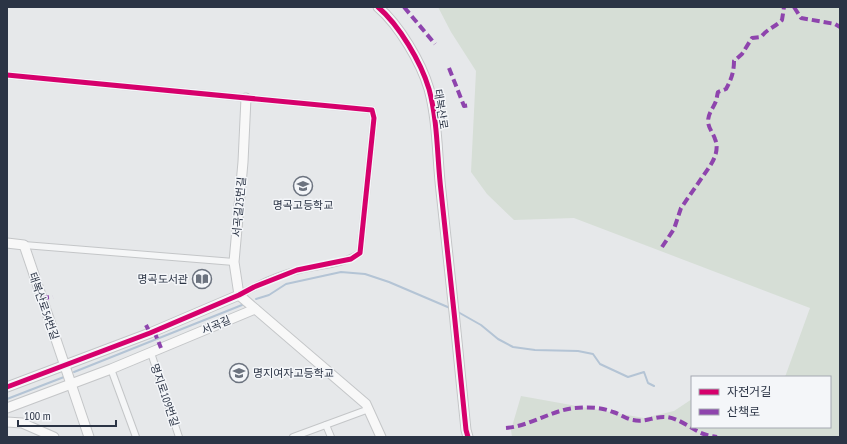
<svg xmlns="http://www.w3.org/2000/svg" width="847" height="444" viewBox="0 0 847 444" font-family="'PT Sans Narrow','Noto Sans KR',sans-serif">
<style>
.green{fill:#d6ded6}
.lines{fill:none;stroke-linecap:round;stroke-linejoin:round}
.stream{stroke:#b4c4d5;stroke-width:2}
.street-casing{stroke:#c4c6c8;stroke-width:8}
.secondary-casing{stroke:#c4c6c8;stroke-width:11}
.street{stroke:#f5f6f7;stroke-width:6}
.secondary{stroke:#f8f8f8;stroke-width:9}
.quiet{stroke:#8e44ad;stroke-width:4;stroke-dasharray:8 4;stroke-linecap:butt}
.cycleway-casing{stroke:#f4f6f9;stroke-width:8}
.cycleway{stroke:#d6006c;stroke-width:5}
.labels{text-anchor:middle;stroke-width:3;stroke-linejoin:round;paint-order:stroke}
.street-label{font-size:11px;fill:#2b3445;stroke:#f4f6f9}
.poi-label{font-size:11px;fill:#2b3445;stroke:#f4f6f9}
</style>
<rect width="100%" height="100%" fill="#e6e8ea"/>
<!-- green -->
<polygon class="green" points="438,7 840,7 840,437 512,437 511,430 521,396 644,418 674,411 692,399 692,427 830,427 830,377 785,377 810,308 574,218 514,220 487,194 471,172 476,71 451,32"/>
<g class="lines">
<!-- stream -->
<g class="stream">
<polyline points="256,299 269,295 286,284 341,272 365,274 389,282 450,308"/>
<polyline points="458,312 481,325 498,339 513,347 535,350 578,351 593,354 600,364 628,377 644,372 648,383 654,386"/>
<polyline points="74,372 242,305"/>
<polyline points="7,399 64,377"/>
</g>
<defs>
<g id="street">
<path d="M7 75 372 110 374 118 360 253C343 265 319 265 299 270 278 275 257 285 239 295"/>
<polyline points="24,245 234,262"/>
<polyline points="151,353 179,437"/>
<polyline points="111,369 136,437"/>
<polyline points="326,425 331,437"/>
<polyline points="293,437 369,409"/>
</g>
<g id="secondary">
<path d="M378 7C399 25 421 62 429 89 438 122 437 158 441 191 450 271 458 350 466 430L468 437"/>
<polyline points="246,98 243,162 234,262 239,295 366,404 381,437"/>
<polyline points="7,243 24,245 89,437"/>
<polyline points="7,387 150,333 239,295"/>
<polyline points="7,408 111,369 255,309"/>
<polyline points="7,422 22,423 54,437"/>
</g>
</defs>
<!-- street casing -->
<use href="#street" class="street-casing"/>
<!-- secondary casing -->
<use href="#secondary" class="secondary-casing"/>
<!-- street -->
<use href="#street" class="street"/>
<!-- secondary -->
<use href="#secondary" class="secondary"/>
<!-- quiet -->
<g class="quiet">
<polyline points="404,7 435,44"/>
<polyline points="794,7 801,18 835,24 840,27"/>
<polyline points="449,68 464,106 470,105"/>
<path d="M662 247 674 229 681 208 710 166C715 158 719 149 715 139 713 133 709 129 708 122 708 113 713 109 716 101 717 98 717 95 718 92L726 89C731 80 734 72 734 61L742 54 752 38 761 37C767 29 775 27 782 20L784 7"/>
<polyline points="41,298 53,297"/>
<polyline points="146,325 150,333"/>
<polyline points="154,331 161,348"/>
<path d="M506 428C530 426 550 411 574 408 586 407 602 407 613 412 620 414 626 419 633 420 645 423 654 416 666 417 678 418 689 427 699 432 705 435 711 436 717 437"/>
</g>
<defs>
<g id="cycleway">
<path d="M378 7C399 25 421 62 429 89 438 122 437 158 441 191 450 271 458 350 466 430L468 437"/>
<polyline points="7,75 372,110 374,118 360,253 351,259 297,270 254,287 239,295 150,333 7,387"/>
</g>
</defs>
<!-- cycleway casing -->
<use href="#cycleway" class="cycleway-casing"/>
<!-- cycleway -->
<use href="#cycleway" class="cycleway"/>
</g>
<!-- icons -->
<defs>
<symbol id="school-ring" viewBox="-11 -11 22 22"><circle r="9.5" fill="#f4f6f9" stroke="#6c737f" stroke-width="1.5"/><path d="M0-5L7-2L0 1L-7-2ZM-4 1L0 2.5L4 1V4Q0 6-4 4Z" fill="#6c737f"/></symbol>
<symbol id="library-ring" viewBox="-11 -11 22 22"><circle r="9.5" fill="#f4f6f9" stroke="#6c737f" stroke-width="1.5"/><path d="M-6-4Q-3-5.5-.7-3.5V5Q-3 3-6 4ZM6-4Q3-5.5 .7-3.5V5Q3 3 6 4Z" fill="#6c737f"/></symbol>
</defs>
<g fill-rule="evenodd">
<use href="#school-ring" x="292" y="175" width="22" height="22"/>
<use href="#library-ring" x="191" y="268" width="22" height="22"/>
<use href="#school-ring" x="228" y="362" width="22" height="22"/>
</g>
<g class="labels">
<!-- street labels -->
<g class="street-label">
<text transform="translate(441 109) rotate(81)" y="4">태복산로</text>
<text transform="translate(239 207) rotate(-85)" y="4">서곡길25번길</text>
<text transform="translate(44 306) rotate(71)" y="4">태복산로54번길</text>
<text transform="translate(216 325) rotate(-23)" y="4">서곡길</text>
<text transform="translate(165 395) rotate(71)" y="4">명지로109번길</text>
</g>
<!-- poi labels -->
<g class="poi-label">
<text x="303" y="209">명곡고등학교</text>
<text x="188" y="283" text-anchor="end">명곡도서관</text>
<text x="253" y="377" text-anchor="start">명지여자고등학교</text>
</g>
</g>
<!-- border -->
<rect width="847" height="444" fill="none" stroke="#2b3445" stroke-width="16"/>
<!-- legend -->
<rect x="691" y="376" width="140" height="52" fill="#f4f6f9" stroke="#a4a8b1"/>
<rect x="699" y="389" width="20" height="6" fill="#d6006c" stroke="#a4a8b1"/>
<text x="727" y="396" font-size="12" fill="#2b3445">자전거길</text>
<rect x="699" y="409" width="20" height="6" fill="#8e44ad" stroke="#a4a8b1"/>
<text x="727" y="416" font-size="12" fill="#2b3445">산책로</text>
<!-- scale -->
<path d="M18 420v6h98v-6" fill="none" stroke="#2b3445" stroke-width="2"/>
<text x="24" y="420" font-size="12" fill="#2b3445" stroke="#f4f6f9" stroke-width="3" paint-order="stroke">100 m</text>
</svg>
